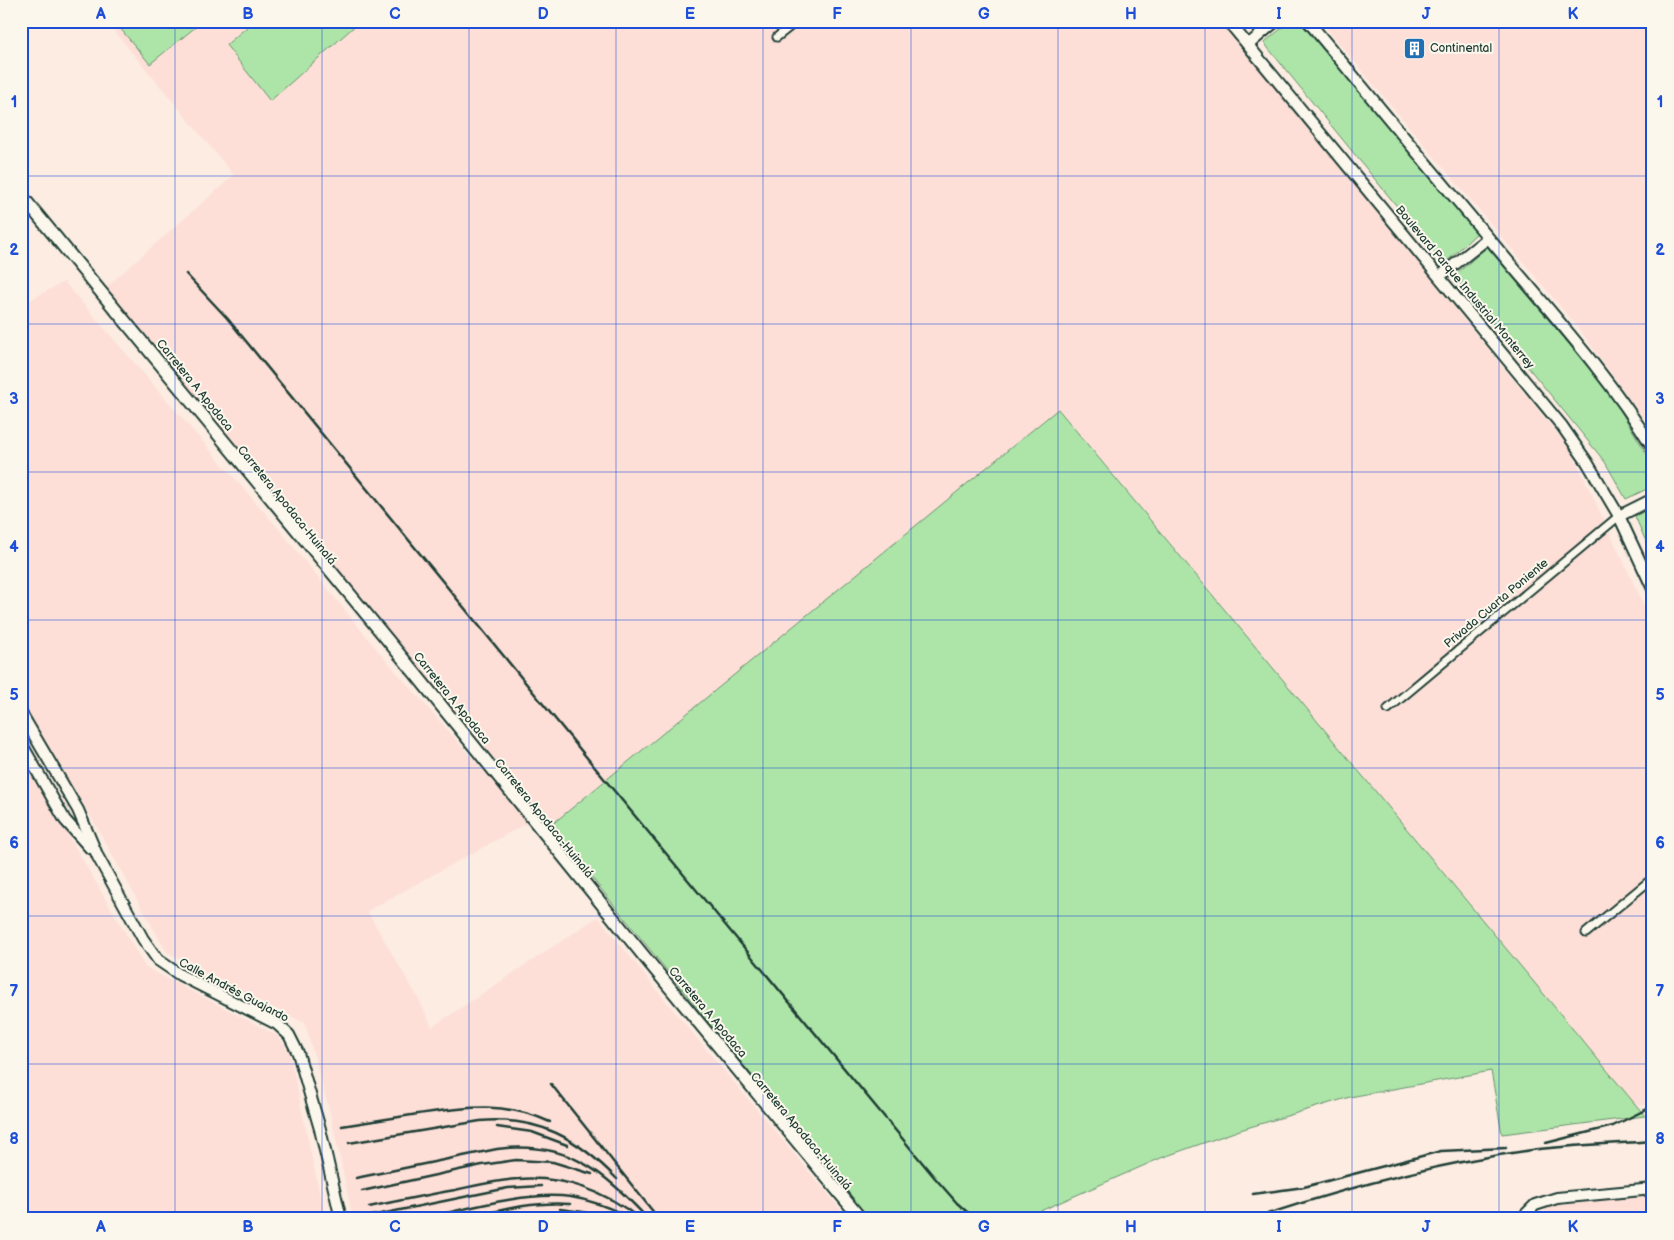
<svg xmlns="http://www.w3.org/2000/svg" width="1674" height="1240" viewBox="0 0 1674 1240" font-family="'Balsamiq Sans',sans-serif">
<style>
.built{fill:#fddfd7}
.green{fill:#ade5a8;stroke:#66916e}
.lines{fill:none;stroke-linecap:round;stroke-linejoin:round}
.street-casing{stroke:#1f3d34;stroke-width:11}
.secondary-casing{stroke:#1f3d34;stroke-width:14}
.primary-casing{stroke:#1f3d34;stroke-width:15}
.street{stroke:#fbf7ec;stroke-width:7}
.secondary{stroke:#fbf7ec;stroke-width:10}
.primary{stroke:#fbf7ec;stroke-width:11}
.rail{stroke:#1f3d34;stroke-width:2.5}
.grid{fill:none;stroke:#1d4ed8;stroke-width:1;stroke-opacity:0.55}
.labels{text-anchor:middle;stroke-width:4;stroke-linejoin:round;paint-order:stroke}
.poi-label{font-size:12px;fill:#1f3d34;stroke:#fbf7ec;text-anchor:start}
.street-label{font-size:12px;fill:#1f3d34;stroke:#fbf7ec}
.neatline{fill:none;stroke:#1d4ed8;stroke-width:2}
.grid-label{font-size:16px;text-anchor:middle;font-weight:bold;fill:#1d4ed8}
</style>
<rect width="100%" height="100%" fill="#fcece2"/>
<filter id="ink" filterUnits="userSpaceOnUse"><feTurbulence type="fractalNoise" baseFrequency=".02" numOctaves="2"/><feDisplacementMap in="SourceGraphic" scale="10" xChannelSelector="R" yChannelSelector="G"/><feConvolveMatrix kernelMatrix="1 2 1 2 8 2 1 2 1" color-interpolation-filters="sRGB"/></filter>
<g filter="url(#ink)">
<!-- built -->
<g class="built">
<polygon points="106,21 1221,21 1571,450 1653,625 1653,1104 1636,1106 1059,409 550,826 103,290 234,175"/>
<polygon points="1320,21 1653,21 1653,432 1576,325"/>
<polygon points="64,282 277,527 383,657 529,822 367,911 419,1000 432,1027 598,917 673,1010 849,1219 353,1219 331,1116 305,1023 229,987 166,951 94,822 21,701 21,305"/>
<polygon points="21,754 145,967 278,1036 289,1051 325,1219 23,1219 21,1210"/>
<polygon points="1653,1195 1653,1219 1545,1219 1545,1209 1559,1205"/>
</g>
<!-- green -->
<g class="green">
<polygon points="114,21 203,21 150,64"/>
<polygon points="254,21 356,21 358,23 270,101 226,45"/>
<polygon points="1290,21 1299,21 1477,233 1444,264 1264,43"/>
<polygon points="1487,247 1608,390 1653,464 1653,486 1626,499 1605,462 1454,276"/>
<polygon points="1058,409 1645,1116 1502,1134 1491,1071 1350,1097 1240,1130 1161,1158 1022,1219 868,1219 550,826"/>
<polygon points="1653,507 1653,558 1635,516"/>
</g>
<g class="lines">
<defs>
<g id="street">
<polyline points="777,37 797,21"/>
<polyline points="1388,709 1619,516"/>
<polyline points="1586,933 1653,878"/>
</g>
<g id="secondary">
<polyline points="1228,21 1562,426 1587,462 1619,516 1653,589"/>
<path d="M1308 21C1372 99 1437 177 1502 254 1555 317 1610 378 1653 448"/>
<polyline points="1248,45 1276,21"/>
<polyline points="1440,276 1488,238"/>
<polyline points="1619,516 1653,499"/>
<polyline points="21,713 78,810 98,857 143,939 158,960 180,975 277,1024 289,1035 298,1053 320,1129 341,1219"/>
<polyline points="21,743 65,820 90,848"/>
<polyline points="1521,1219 1535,1205 1557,1198 1653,1189"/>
</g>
<polyline id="primary" points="21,195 414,672 643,955 861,1219"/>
</defs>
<!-- street casing -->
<use href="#street" class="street-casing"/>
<!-- secondary casing -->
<use href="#secondary" class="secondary-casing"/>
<!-- primary casing -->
<use href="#primary" class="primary-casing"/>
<!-- street -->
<use href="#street" class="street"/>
<!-- secondary -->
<use href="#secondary" class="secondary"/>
<!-- primary -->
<use href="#primary" class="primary"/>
<!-- rail -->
<g class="rail">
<polyline points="186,274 227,318 606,781 935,1178 957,1203 975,1219"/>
<polyline points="551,1084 659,1219"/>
<path d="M342 1126C367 1122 393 1118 418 1114 467 1107 503 1101 550 1122"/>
<polyline points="497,1127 532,1132 567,1145"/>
<path d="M349 1143 480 1121C539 1116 577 1138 617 1179"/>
<polyline points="1546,1143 1613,1126 1653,1106"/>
<path d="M356 1178 497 1149C568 1140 603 1171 648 1219"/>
<polyline points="362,1191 482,1165 516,1160 553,1162 592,1174"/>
<polyline points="1253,1194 1304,1187 1441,1151 1506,1148"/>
<path d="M369 1207C397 1201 426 1195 455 1190 476 1185 497 1180 519 1179 563 1176 606 1191 640 1219"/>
<polyline points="560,1209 583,1212 608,1219"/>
<polyline points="366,1217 508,1188 541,1186"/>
<path d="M420 1219C466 1209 525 1191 571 1197 590 1200 608 1207 625 1215"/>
<path d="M462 1219C497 1211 533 1201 570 1204"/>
<polyline points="550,1219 586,1219"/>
<path d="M1252 1219C1342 1189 1437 1163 1532 1150 1572 1145 1613 1144 1653 1141"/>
</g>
</g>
</g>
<!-- grid -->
<path class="grid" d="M175 21V1219M322 21V1219M469 21V1219M616 21V1219M763 21V1219M911 21V1219M1058 21V1219M1205 21V1219M1352 21V1219M1499 21V1219M21 176H1653M21 324H1653M21 472H1653M21 620H1653M21 768H1653M21 916H1653M21 1064H1653"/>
<!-- icons -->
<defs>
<symbol id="building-square" viewBox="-11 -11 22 22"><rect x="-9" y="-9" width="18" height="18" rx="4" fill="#1f6fb2" stroke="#fbf7ec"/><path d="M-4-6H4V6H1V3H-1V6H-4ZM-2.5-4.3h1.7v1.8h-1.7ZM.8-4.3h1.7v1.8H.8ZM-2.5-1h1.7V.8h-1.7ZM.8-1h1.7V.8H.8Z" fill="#fff"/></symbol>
</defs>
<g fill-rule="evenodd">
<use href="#building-square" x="1402" y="36" width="25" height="25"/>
</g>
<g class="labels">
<!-- poi labels -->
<g class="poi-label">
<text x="1430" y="52">Continental</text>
</g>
<!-- street labels -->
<g class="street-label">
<text transform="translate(1465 287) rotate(50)" y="4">Boulevard Parque Industrial Monterrey</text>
<text transform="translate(195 385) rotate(51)" y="4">Carretera A Apodaca</text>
<text transform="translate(287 505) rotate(51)" y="4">Carretera Apodaca-Huinalá</text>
<text transform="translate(1496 603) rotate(-40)" y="4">Privada Cuarta Poniente</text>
<text transform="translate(452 698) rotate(51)" y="4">Carretera A Apodaca</text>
<text transform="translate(544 818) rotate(51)" y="4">Carretera Apodaca-Huinalá</text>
<text transform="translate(234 990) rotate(28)" y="4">Calle Andrés Guajardo</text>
<text transform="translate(708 1012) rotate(50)" y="4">Carretera A Apodaca</text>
<text transform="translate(801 1131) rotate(50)" y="4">Carretera Apodaca-Huinalá</text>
</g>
</g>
<!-- margin -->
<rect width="1674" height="1240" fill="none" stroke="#fbf7ec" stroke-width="55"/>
<rect x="28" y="28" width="1618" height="1184" class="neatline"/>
<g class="grid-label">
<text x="101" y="19">A</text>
<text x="248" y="19">B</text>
<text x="395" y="19">C</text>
<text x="543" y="19">D</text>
<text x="690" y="19">E</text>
<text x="837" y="19">F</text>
<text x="984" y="19">G</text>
<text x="1131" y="19">H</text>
<text x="1279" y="19">I</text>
<text x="1426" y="19">J</text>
<text x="1573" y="19">K</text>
<text x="14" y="107">1</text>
<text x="1660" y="107">1</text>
<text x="14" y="255">2</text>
<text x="1660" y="255">2</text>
<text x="14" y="404">3</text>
<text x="1660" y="404">3</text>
<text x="14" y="552">4</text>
<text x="1660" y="552">4</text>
<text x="14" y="700">5</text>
<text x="1660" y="700">5</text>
<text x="14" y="848">6</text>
<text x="1660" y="848">6</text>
<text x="14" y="996">7</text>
<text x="1660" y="996">7</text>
<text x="14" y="1144">8</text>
<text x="1660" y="1144">8</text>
<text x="101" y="1232">A</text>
<text x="248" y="1232">B</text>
<text x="395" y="1232">C</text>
<text x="543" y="1232">D</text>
<text x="690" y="1232">E</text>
<text x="837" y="1232">F</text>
<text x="984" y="1232">G</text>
<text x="1131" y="1232">H</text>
<text x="1279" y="1232">I</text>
<text x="1426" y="1232">J</text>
<text x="1573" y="1232">K</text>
</g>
</svg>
